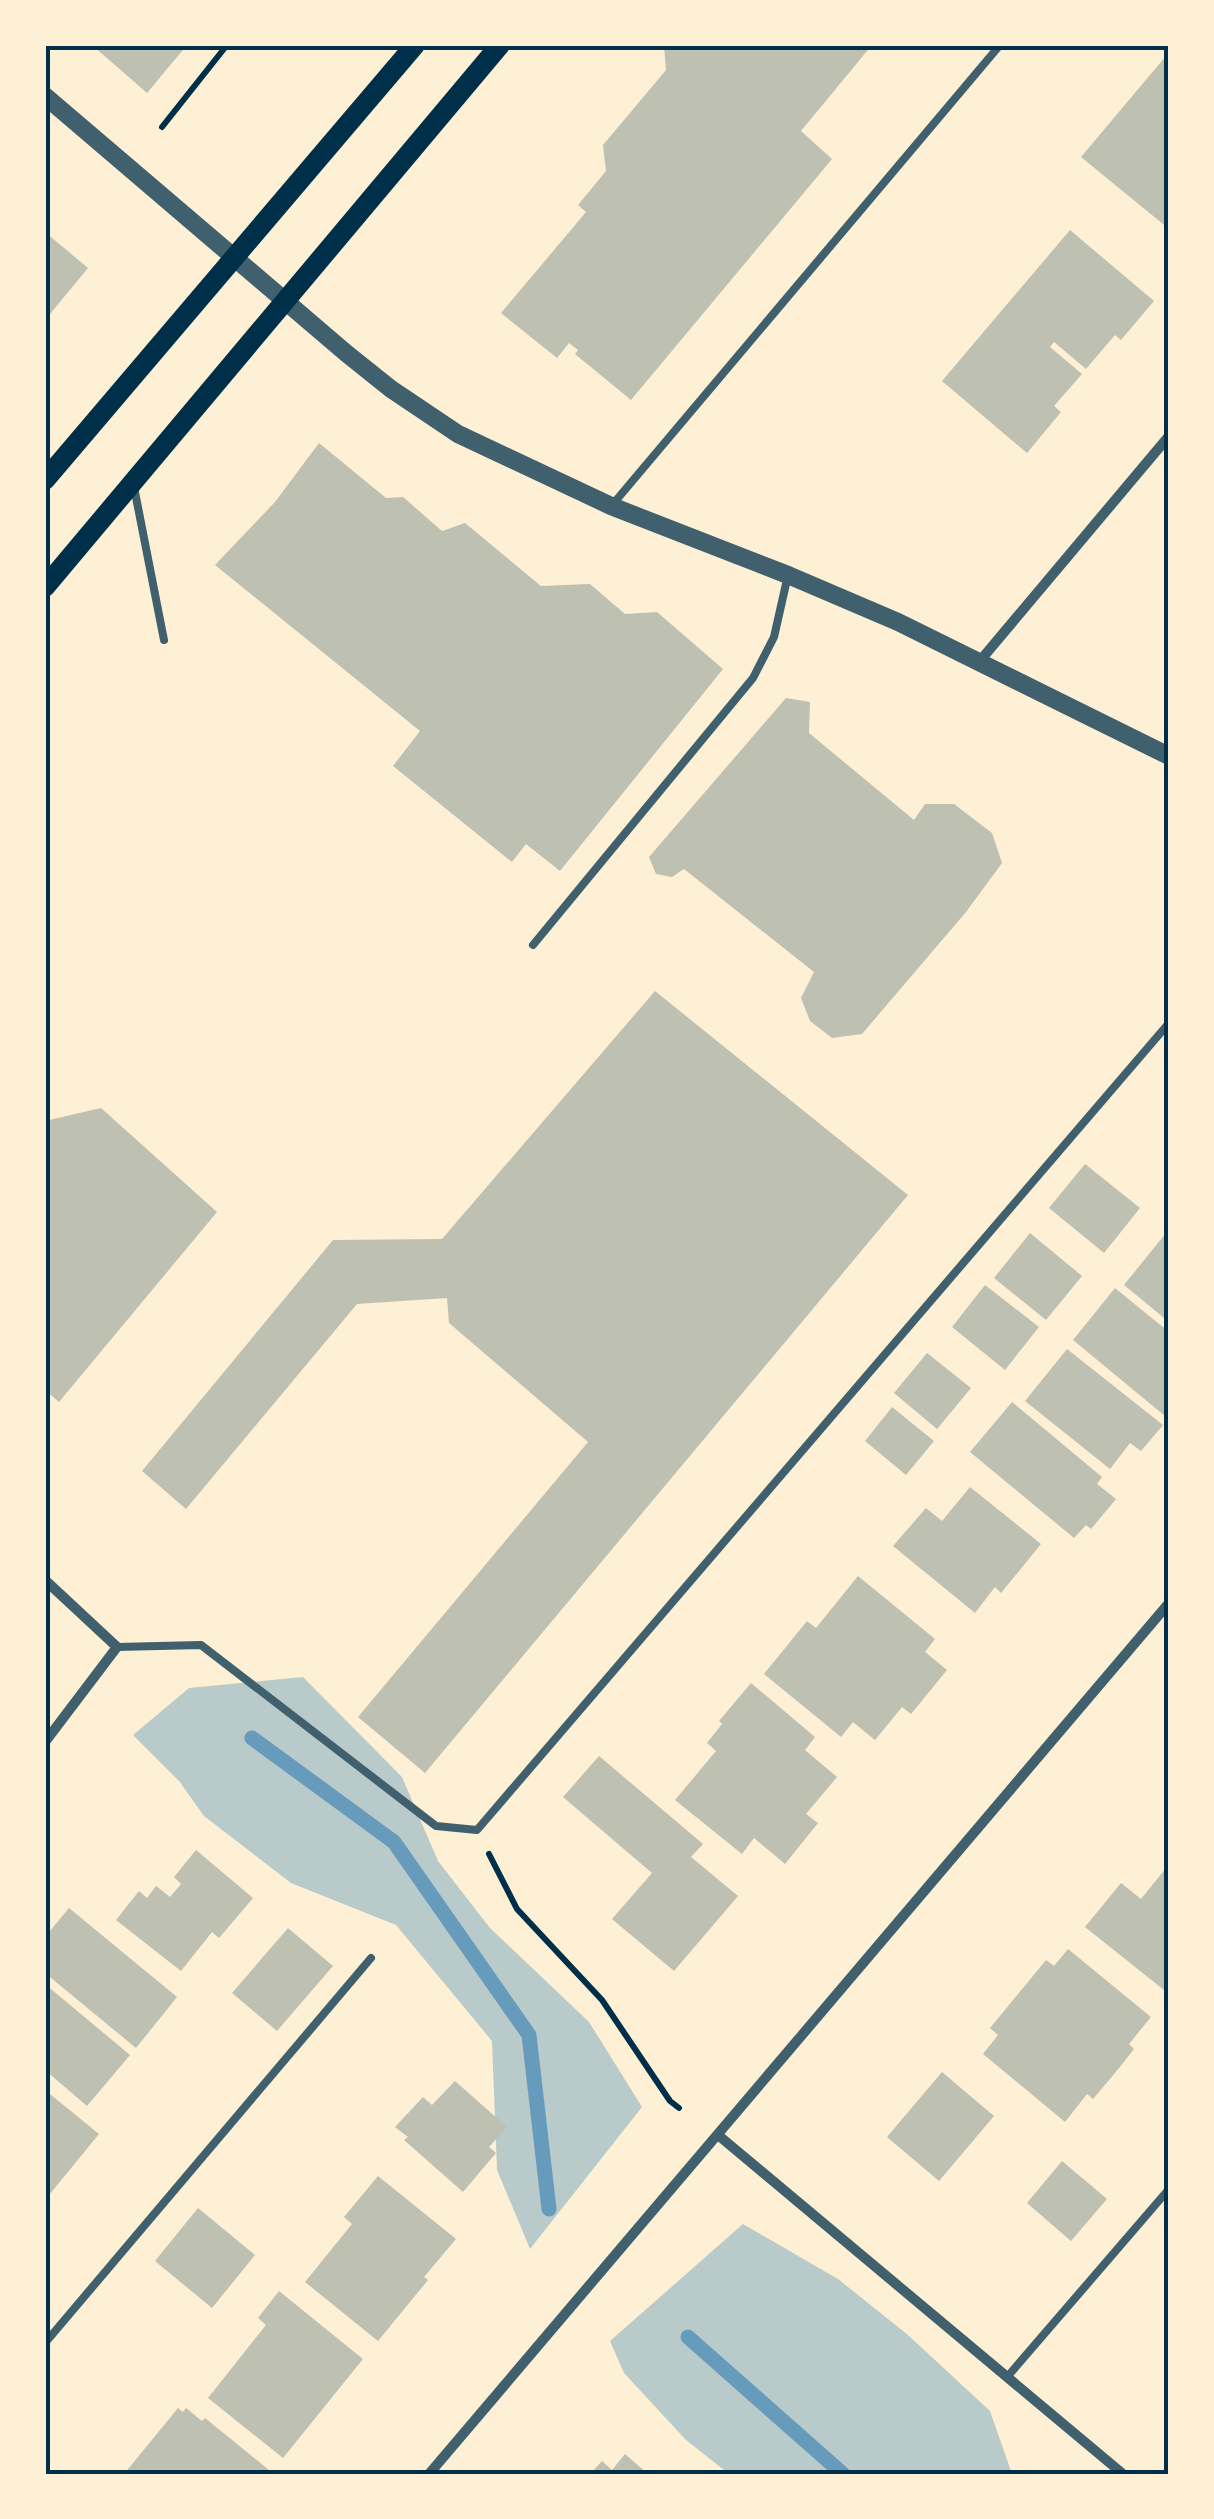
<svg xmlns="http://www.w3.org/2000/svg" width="1214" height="2519" viewBox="0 0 1214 2519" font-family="'Zilla Slab',serif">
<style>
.green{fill:#b9caca}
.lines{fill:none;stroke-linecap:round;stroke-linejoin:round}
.stream{stroke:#669bbc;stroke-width:15}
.building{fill:#bec0b2}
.path{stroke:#003049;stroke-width:6}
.service{stroke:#3f606c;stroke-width:8}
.minor{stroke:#3f606c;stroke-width:10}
.tertiary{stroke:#3f606c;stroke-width:18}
.secondary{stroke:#003049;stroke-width:20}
.neatline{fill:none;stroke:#003049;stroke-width:4}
</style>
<rect width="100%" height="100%" fill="#fdf0d5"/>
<!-- green -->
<g class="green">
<polygon points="303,1677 402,1777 438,1861 490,1928 589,2022 642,2107 530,2249 497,2170 492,2041 396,1925 291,1883 204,1816 179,1781 133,1735 189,1688"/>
<polygon points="743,2224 838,2279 908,2335 990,2411 1012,2474 729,2474 686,2440 624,2373 610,2341"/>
</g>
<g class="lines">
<!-- stream -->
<g class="stream">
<polyline points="252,1738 394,1842 529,2035 549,2209"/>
<polyline points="688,2337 843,2474"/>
</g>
</g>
<!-- building -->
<g class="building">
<polygon points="92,45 187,45 147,93"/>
<polygon points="664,45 872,45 801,131 832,159 631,400 575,354 578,350 569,343 557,358 501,313 586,212 578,205 606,171 603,145 666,70"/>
<polygon points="1166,56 1169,59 1169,229 1081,157"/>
<polygon points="1070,230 1154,301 1121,340 1115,335 1086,369 1054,342 1050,347 1082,374 1054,406 1061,412 1027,453 942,381"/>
<polygon points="45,232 88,268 45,320"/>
<polygon points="319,443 386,498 403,497 442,531 465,523 541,586 590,584 625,614 657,612 723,669 560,871 526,844 512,862 393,766 420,731 215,565 275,502"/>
<polygon points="786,698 810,702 809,733 914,820 925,804 954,804 992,833 1002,863 966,912 862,1034 832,1038 810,1021 801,998 814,972 684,869 672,877 656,874 649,857"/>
<polygon points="655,991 908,1195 425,1773 358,1717 588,1442 449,1323 447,1298 357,1304 186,1509 142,1471 333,1240 442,1239"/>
<polygon points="101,1108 217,1212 59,1402 45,1390 45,1121"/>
<polygon points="1085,1164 1140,1208 1104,1253 1049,1208"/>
<polygon points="1030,1233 1082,1276 1046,1320 994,1278"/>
<polygon points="1166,1233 1169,1235 1169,1322 1124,1285"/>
<polygon points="985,1285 1039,1327 1005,1370 952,1327"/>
<polygon points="1115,1288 1169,1332 1169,1411 1165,1416 1073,1340"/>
<polygon points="1067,1349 1163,1425 1141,1451 1130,1443 1110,1469 1025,1401"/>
<polygon points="927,1353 971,1388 937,1429 894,1393"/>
<polygon points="1012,1402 1102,1477 1097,1484 1116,1499 1091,1529 1086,1525 1074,1538 970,1452"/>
<polygon points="892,1407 934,1441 906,1475 865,1441"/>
<polygon points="970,1487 1041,1544 1001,1593 995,1587 975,1613 893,1546 926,1508 942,1521"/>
<polygon points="858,1576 935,1639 925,1652 947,1670 911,1714 902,1707 875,1740 853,1722 841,1737 764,1674 807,1621 816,1628"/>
<polygon points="751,1683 815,1737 805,1750 837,1777 806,1814 818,1823 785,1864 754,1838 742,1854 675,1800 716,1751 707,1743 722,1724 719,1721"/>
<polygon points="599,1756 703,1844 691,1857 738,1896 674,1971 612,1919 652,1873 563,1797"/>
<polygon points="196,1850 253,1898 219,1938 212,1932 181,1971 116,1920 139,1891 147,1898 156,1886 170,1897 181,1884 174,1877"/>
<polygon points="1166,1868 1169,1870 1169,1994 1085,1927 1121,1883 1141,1899"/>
<polygon points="69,1908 177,1997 136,2048 45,1973 45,1937"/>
<polygon points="288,1928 333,1966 277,2031 232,1993"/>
<polygon points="1068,1949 1151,2017 1129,2044 1134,2049 1115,2073 1093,2099 1087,2094 1065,2122 983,2054 998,2035 990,2028 1046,1960 1054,1966"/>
<polygon points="45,1984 130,2055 87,2106 45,2070"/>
<polygon points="942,2072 994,2116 939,2181 887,2137"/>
<polygon points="455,2081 507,2127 489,2147 496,2153 463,2192 404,2140 408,2137 395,2127 423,2097 432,2105"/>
<polygon points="45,2090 99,2134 45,2200"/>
<polygon points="1062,2161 1107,2199 1071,2241 1027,2203"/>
<polygon points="378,2176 456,2239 424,2277 428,2280 378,2341 305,2282 352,2224 344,2217"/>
<polygon points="198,2208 255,2255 212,2308 155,2261"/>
<polygon points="279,2291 363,2359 283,2458 208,2398 266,2325 258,2318"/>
<polygon points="178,2408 183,2412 186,2408 202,2421 205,2418 269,2470 266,2474 124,2474"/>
<polygon points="625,2454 648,2474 590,2474 602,2461 612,2470"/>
</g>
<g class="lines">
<!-- path -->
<g class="path">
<polyline points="162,127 227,45"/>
<polyline points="489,1854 517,1909 602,2000 670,2101 679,2108"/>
</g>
<!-- service -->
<g class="service">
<polyline points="134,487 164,640"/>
<polyline points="613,504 1000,45"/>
<polyline points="533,945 753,678 774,637 788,575"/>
<polyline points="117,1647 201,1645 436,1826 477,1830 1169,1023"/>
<polyline points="45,2343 371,1958"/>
<polyline points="1008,2376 1169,2189"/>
</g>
<!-- minor -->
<g class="minor">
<polyline points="979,662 1169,436"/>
<polyline points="45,1580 117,1647 45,1742"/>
<polyline points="718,2135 1123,2474"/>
<polyline points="429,2474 1169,1603"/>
</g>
<!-- tertiary -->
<polyline class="tertiary" points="45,96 346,353 391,389 458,434 611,506 788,575 898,622 1169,756"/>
<!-- secondary -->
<g class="secondary">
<polyline points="45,480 415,45"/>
<polyline points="45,587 500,45"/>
</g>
</g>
<!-- border -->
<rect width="1214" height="2519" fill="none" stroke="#fdf0d5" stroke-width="95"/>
<rect x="48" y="48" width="1118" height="2424" class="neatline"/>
</svg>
